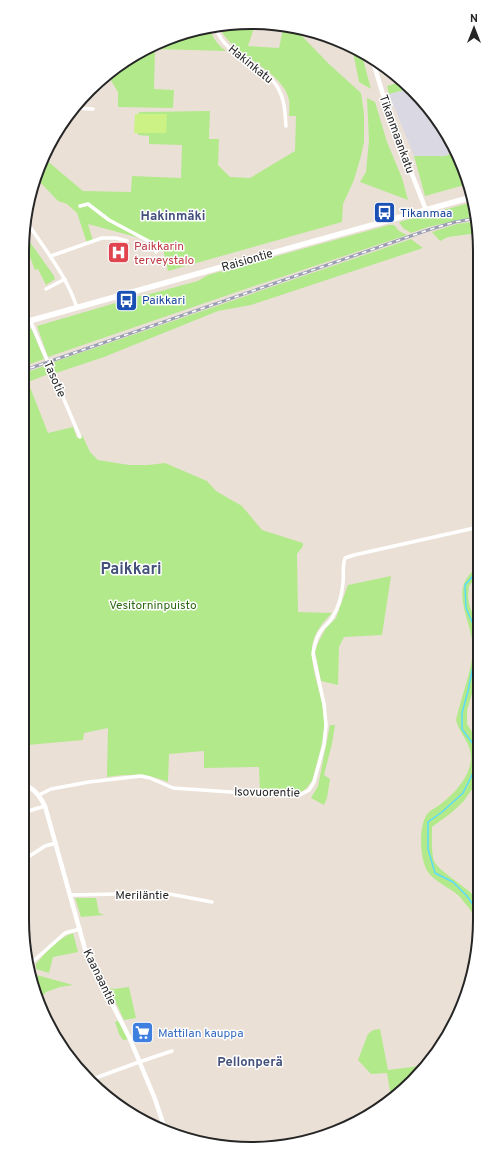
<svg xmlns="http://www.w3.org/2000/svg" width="502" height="1171" viewBox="0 0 502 1171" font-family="Overpass,sans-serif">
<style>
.industrial{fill:#dad8e2}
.green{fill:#b2e98b}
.pitch{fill:#ccf185}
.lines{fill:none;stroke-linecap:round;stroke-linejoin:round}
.stream{stroke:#5cdcfa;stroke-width:1.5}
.minor{stroke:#fff;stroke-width:3.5}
.tertiary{stroke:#fff;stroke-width:4.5}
.secondary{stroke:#fff;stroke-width:5.5}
.rail-casing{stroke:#999eb3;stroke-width:3}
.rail{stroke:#fff;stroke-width:1.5;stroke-dasharray:4.5;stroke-linecap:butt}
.labels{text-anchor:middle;stroke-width:3;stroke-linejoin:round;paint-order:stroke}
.street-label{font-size:12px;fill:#262626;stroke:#fff}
.transit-label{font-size:12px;fill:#164399;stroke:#fff;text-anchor:start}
.health-label{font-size:12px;fill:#be3a42;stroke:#fff;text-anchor:start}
.park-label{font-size:12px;fill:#2a6812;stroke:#fff}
.shop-label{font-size:12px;fill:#366cbe;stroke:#fff;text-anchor:start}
.neighbourhood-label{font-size:13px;font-weight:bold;fill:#43517b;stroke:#fff}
.district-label{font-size:16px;font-weight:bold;fill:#43517b;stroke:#fff}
.rim{fill:none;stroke:#262626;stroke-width:2}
</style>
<rect width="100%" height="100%" fill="#ebe0d6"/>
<!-- industrial -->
<polygon class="industrial" points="408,89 433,111 456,152 445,156 414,156 389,94"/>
<!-- green -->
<g class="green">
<path d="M236 22 255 25 248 46 279 48 283 29 297 31 329 64 361 93 364 114V142L361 156 354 180 343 204 342 222 168 271 162 244 88 224 93 241 87 243 77 213 67 204 58 201 38 180 34 181V177L45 159 83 191 131 192 132 176 181 178 182 145 149 144V136L138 135 139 112 210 111 209 139H219L218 165 230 177 250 178 295 151 296 116H289C289 111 290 105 289 100 283 70 233 57 219 27Z"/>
<path d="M210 29C213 39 218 45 226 51L155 49 154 89 174 90 173 108 118 107V92L109 77 150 46Z"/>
<polygon points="352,47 361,52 371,89 359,82"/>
<polygon points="401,82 408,89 389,94 387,86"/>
<polygon points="367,98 375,102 387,142 402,178 408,200 360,182 366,172 369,140"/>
<polygon points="456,152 462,163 468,184 425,196 414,156 445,156"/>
<polygon points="473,202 477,216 428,227 411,233 403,228 399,222"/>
<polygon points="478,221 478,233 448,237 440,241 432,232 457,224"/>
<polygon points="389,225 394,225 399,231 407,235 228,295 48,357 37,326 143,295 150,294 198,281 208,275"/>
<polygon points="25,235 54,276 55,279 46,285 38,269 35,270 24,241"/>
<polygon points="411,239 423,248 251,305 218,311 104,357 56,373 51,363"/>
<polygon points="29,327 32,330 44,359 22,367 22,329"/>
<path d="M47 365 51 373 28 382 48 433 73 427 77 438 82 435 90 452 98 460 129 465H148L165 463 207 481 216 491 242 506 262 530 303 543V546L297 554 298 612 332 613C328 617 323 622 320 627 301 653 321 686 324 715 326 737 317 761 312 781 308 786 306 790 300 792 290 795 272 791 260 791L259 767 204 768V751L169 754 168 782C144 773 133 774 107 777L108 728 84 733 83 740 28 745 26 731 22 732V374Z"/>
<path d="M479 564V573L469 586 468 595 469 604 479 633V671L467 710V724L479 743 480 772 473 788 463 802 451 813 432 827C432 837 431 851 434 861 437 867 444 872 449 876 477 898 484 896 478 933 475 927 475 919 472 913 470 908 464 903 461 898 450 886 428 881 424 863 420 851 419 823 428 813 432 809 437 807 441 804 455 793 471 776 471 757 471 743 459 733 456 720 461 697 471 674 473 651 474 630 457 603 464 584 466 577 474 570 479 564Z"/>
<polygon points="391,576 382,635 344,637 339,647 338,685 321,681 315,651 319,641 326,628 336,618 348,585"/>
<polygon points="330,725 335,725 332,744 324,775 330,779 327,798 324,805 311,798 318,786"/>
<polygon points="75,898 96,898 99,913 104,915 81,917"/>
<path d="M73 933 78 952 53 957 49 973 36 969V964C46 952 58 938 73 933Z"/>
<polygon points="33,974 73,985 60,987 46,992 38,1001 34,994 31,975"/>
<polygon points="129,987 136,1018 124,1020 109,988 114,989"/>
<polygon points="121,1020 130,1039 123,1040 119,1034 115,1022"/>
<polygon points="380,1029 388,1070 427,1065 423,1071 391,1097 387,1073 371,1074 358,1060 368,1034 373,1030"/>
</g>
<!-- pitch -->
<polygon class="pitch" points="135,114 167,114 166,133 134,133"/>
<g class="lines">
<!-- stream -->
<polyline class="stream" points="479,569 465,585 466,608 476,631 476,658 473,666 468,691 462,713 462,729 473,744 476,767 463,793 442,812 428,822 428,849 435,873 453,882 467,896 478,912 480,922"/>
<!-- minor -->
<g class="minor">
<path d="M216 28C226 59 266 63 279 90 285 101 285 114 286 126"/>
<polyline points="74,108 93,109"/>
<polyline points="80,206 88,204 109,220 154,244 156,252"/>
<path d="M27 222C45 250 67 276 77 308"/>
<polyline points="51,256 102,238 116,238 127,241"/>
<polyline points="46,289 65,279"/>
<polyline points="30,320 80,437"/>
<path d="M39 795 51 789 89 782 141 776 150 778 173 788 259 794 272 792 300 795 309 790 314 782 324 745 326 725 324 704 313 654C314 645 317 635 323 628 327 624 331 621 333 616 339 607 342 594 343 583 344 575 342 567 345 558L354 555 479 527"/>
<polyline points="22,813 45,806"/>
<polyline points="22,861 45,846 56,843"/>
<polyline points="71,895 164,893 212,902"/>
<polyline points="29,965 65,933 80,929"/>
<polyline points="90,1080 139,1062 172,1051"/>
</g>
<!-- tertiary -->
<g class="tertiary">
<polyline points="372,58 390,118 426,210"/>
<path d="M22 784C34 788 39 795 45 806L85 949 100 980 130 1039 155 1099 165 1129"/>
</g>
<!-- secondary -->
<polyline class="secondary" points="22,323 472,197"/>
<defs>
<polyline id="rail" points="22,371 428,230 455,222 477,218"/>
</defs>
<!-- rail casing -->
<use href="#rail" class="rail-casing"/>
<!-- rail -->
<use href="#rail" class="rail"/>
</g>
<!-- icons -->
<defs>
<symbol id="bus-square" viewBox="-11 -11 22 22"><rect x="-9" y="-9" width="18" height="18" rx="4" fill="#1a4fb4" stroke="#fff"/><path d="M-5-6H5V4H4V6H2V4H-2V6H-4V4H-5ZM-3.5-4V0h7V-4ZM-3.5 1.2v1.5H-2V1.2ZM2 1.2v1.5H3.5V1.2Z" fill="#fff"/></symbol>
<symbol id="hospital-square" viewBox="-11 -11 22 22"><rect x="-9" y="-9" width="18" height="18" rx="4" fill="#e0444e" stroke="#fff"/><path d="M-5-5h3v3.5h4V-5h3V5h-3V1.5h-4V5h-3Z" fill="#fff"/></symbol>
<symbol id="supermarket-square" viewBox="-11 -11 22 22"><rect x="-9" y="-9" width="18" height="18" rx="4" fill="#3f7fe0" stroke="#fff"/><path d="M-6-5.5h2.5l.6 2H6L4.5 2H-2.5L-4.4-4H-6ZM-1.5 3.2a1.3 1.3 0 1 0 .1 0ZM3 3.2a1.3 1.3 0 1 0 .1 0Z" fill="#fff"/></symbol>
</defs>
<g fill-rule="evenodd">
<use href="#bus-square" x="372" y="200" width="25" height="25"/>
<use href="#hospital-square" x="106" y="240" width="25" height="25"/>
<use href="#bus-square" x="114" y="288" width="25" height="25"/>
<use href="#supermarket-square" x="130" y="1020" width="25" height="25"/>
</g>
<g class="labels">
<!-- street labels -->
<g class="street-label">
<text transform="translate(251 64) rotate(39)" y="4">Hakinkatu</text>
<text transform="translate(397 134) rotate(70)" y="4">Tikanmaankatu</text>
<text transform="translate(247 260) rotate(-16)" y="4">Raisiontie</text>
<text transform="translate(55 379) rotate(66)" y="4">Tasotie</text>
<text transform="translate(267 792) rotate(1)" y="4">Isovuorentie</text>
<text x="142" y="899">Meriläntie</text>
<text transform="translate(100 977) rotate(64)" y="4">Kaanaantie</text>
</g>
<!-- transit labels -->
<g class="transit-label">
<text x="400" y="217">Tikanmaa</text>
<text x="142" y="304">Paikkari</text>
</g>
<!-- health labels -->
<g class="health-label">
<text x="134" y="250">Paikkarin<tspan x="134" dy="14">terveystalo</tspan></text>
</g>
<!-- park labels -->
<g class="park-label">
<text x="153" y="609">Vesitorninpuisto</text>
</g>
<!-- shop labels -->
<g class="shop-label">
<text x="158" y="1037">Mattilan kauppa</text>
</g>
<!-- neighbourhood labels -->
<g class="neighbourhood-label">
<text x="173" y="220">Hakinmäki</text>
<text x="250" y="1066">Pellonperä</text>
</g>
<!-- district labels -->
<g class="district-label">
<text x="131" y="574">Paikkari</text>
</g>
</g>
<!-- crop -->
<path d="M0 0H502V1171H0ZM251 29H251A222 222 0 0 1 473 251V920A222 222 0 0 1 251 1142H251A222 222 0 0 1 29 920V251A222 222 0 0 1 251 29Z" fill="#fff" fill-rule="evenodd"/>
<path class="rim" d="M251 29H251A222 222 0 0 1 473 251V920A222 222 0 0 1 251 1142H251A222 222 0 0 1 29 920V251A222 222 0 0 1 251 29Z"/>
<!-- north arrow -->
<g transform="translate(474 28)" stroke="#ffffff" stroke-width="3" paint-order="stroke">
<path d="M0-3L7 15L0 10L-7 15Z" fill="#262626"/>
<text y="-6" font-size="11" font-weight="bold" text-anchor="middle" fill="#262626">N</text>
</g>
</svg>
